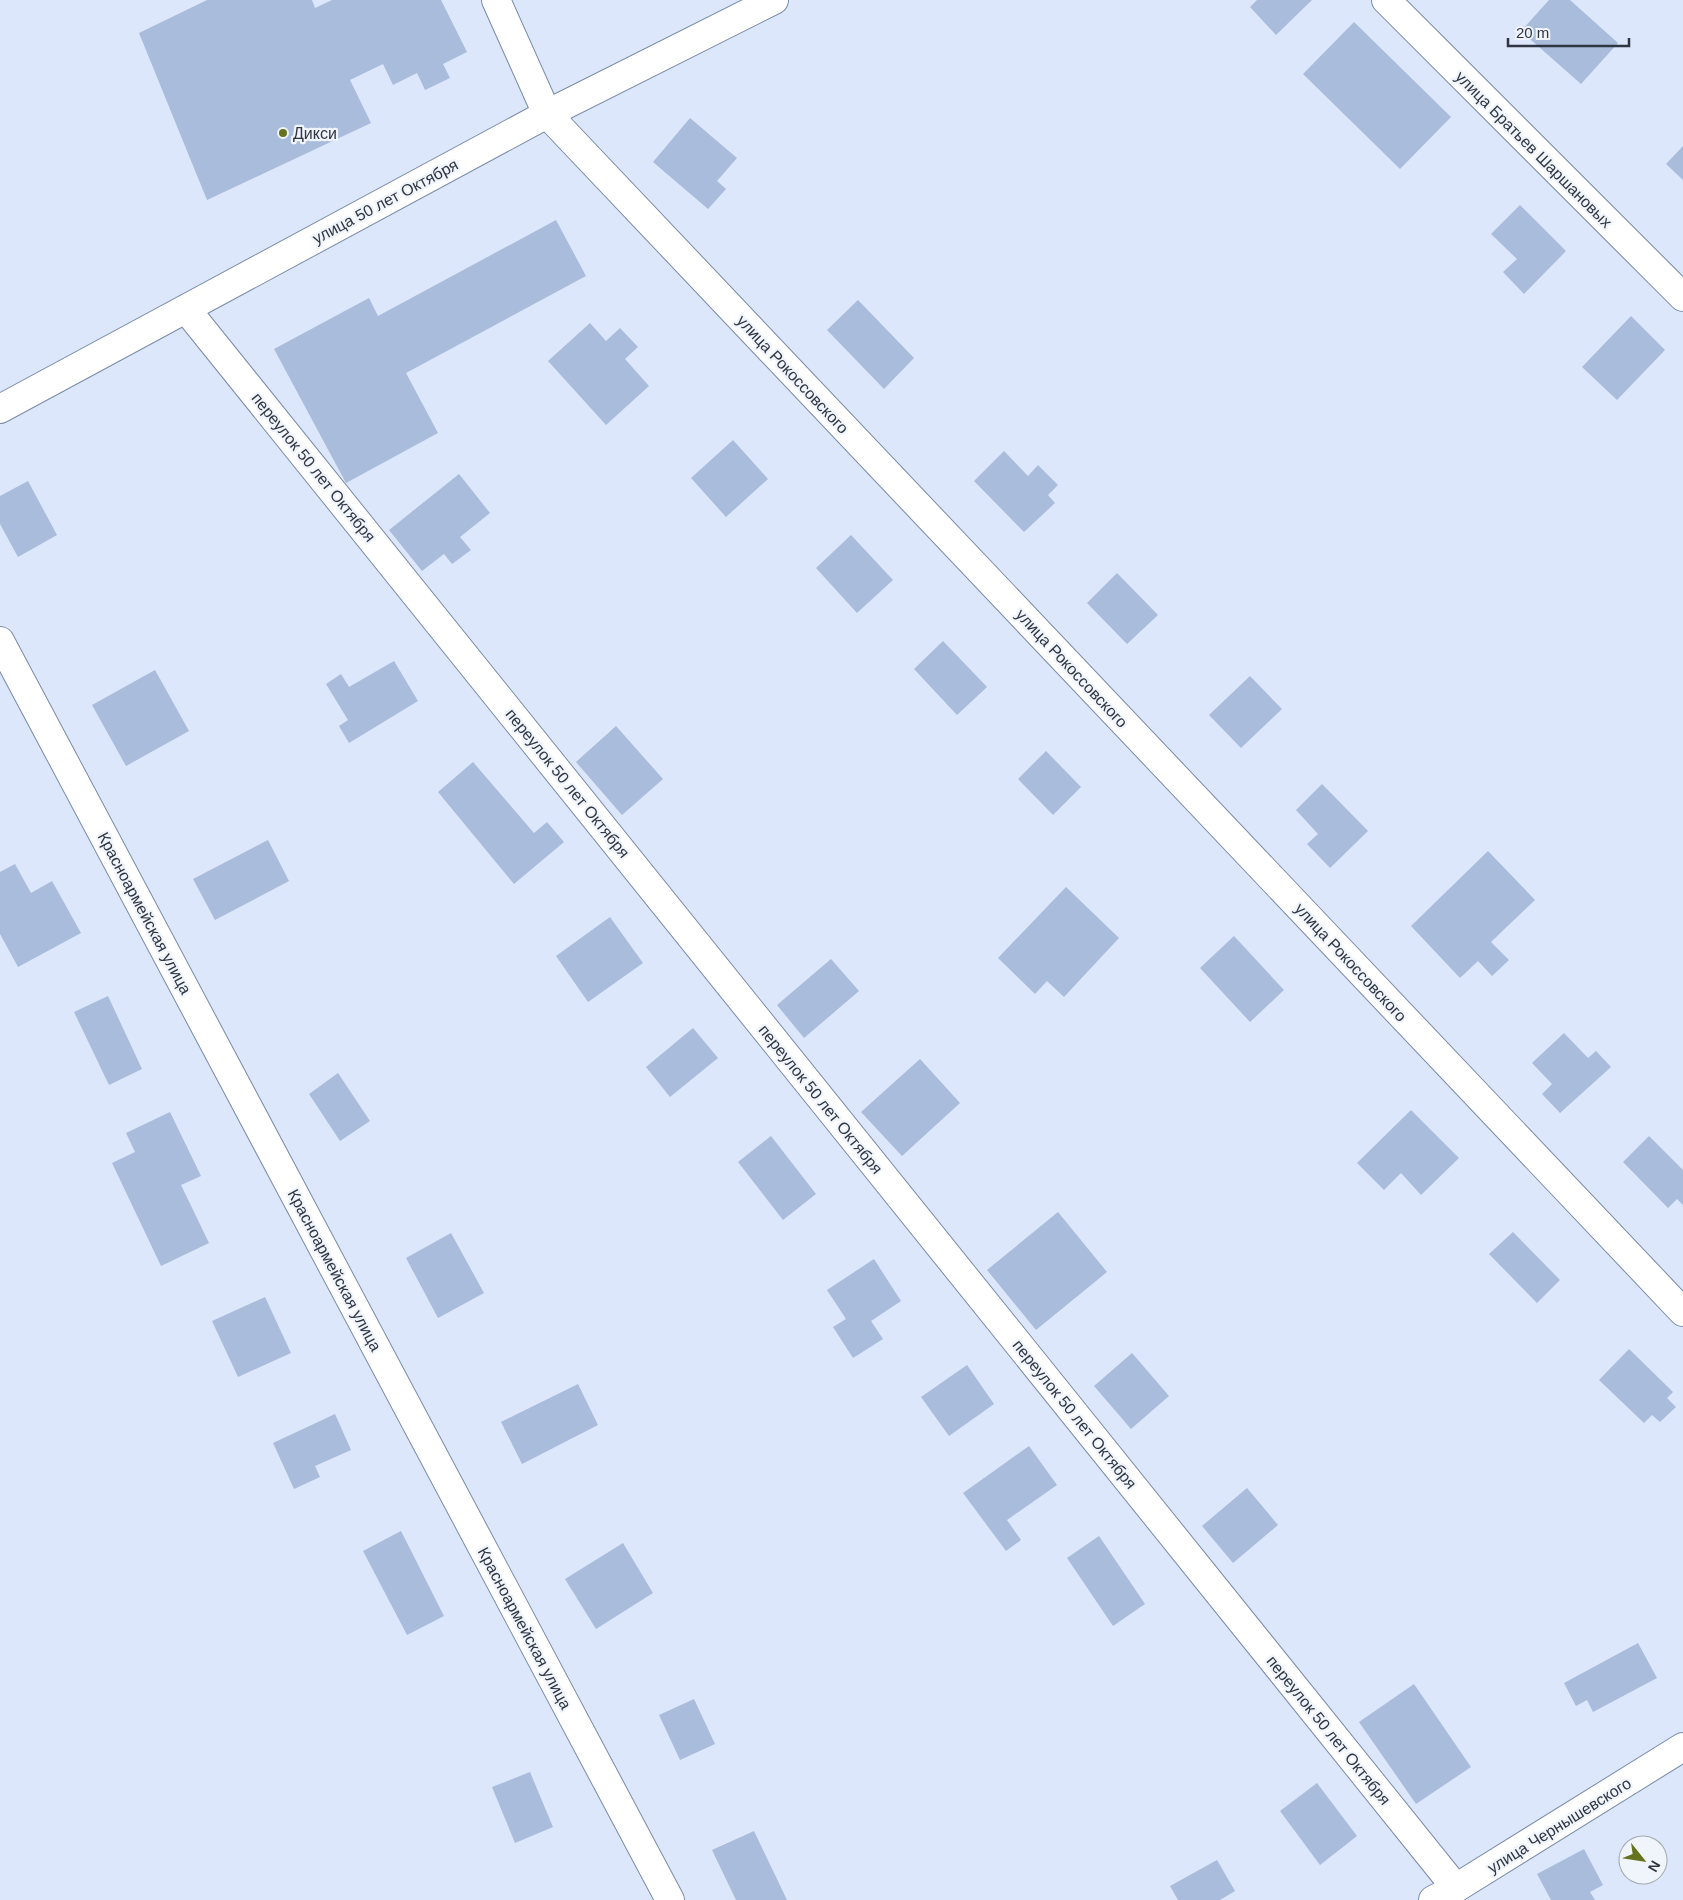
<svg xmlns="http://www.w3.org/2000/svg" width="1683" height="1900" viewBox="0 0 1683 1900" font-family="Arial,sans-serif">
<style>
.building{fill:#a9bcdb}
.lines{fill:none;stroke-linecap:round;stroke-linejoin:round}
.minor-casing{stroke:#798ba8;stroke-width:30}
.minor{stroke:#fff;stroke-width:28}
.poi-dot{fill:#65731f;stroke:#f0f4fb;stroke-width:2}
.labels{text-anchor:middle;stroke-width:4.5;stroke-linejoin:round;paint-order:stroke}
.poi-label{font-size:16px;fill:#2f3642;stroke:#f0f4fb;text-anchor:start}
.street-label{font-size:16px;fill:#2f3642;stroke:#f0f4fb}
</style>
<rect width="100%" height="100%" fill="#dce7fb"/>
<!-- building -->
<g class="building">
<polygon points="207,0 312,0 315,8 332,0 441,0 467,52 443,64 450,78 425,90 417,73 393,85 383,64 350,80 371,123 207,200 139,33"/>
<polygon points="1257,0 1312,0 1276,35 1250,7"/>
<polygon points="1549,0 1570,0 1618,43 1581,84 1521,31"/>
<polygon points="1354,22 1451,117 1400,169 1303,74"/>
<polygon points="690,118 737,158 717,181 726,189 708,209 653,162"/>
<polygon points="1683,146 1683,180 1666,164"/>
<polygon points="1520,205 1566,251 1524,294 1503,272 1517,259 1491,234"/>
<polygon points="556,220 586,276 406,373 438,433 346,483 274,349 369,298 378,316"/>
<polygon points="858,300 914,358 884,389 827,330"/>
<polygon points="1631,316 1665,350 1617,400 1582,367"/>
<polygon points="590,323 606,341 620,328 638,347 625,359 649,386 606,425 548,361"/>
<polygon points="733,440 768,479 726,517 691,478"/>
<polygon points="1004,451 1028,476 1038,465 1058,485 1048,495 1055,503 1024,532 974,481"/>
<polygon points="459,474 490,513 460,537 471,550 452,564 444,554 422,571 389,530"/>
<polygon points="28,481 57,535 18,557 0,524 0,496"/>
<polygon points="851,535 893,580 857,613 816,568"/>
<polygon points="1117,573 1158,615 1127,644 1087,603"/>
<polygon points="943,641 987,687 957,715 914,669"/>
<polygon points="394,661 418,701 349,743 339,726 348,720 326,684 341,674 349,687"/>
<polygon points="155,670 189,731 126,766 92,705"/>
<polygon points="1250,676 1282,709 1241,748 1209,715"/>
<polygon points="616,726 663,779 622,815 576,762"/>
<polygon points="1046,751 1081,787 1053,815 1018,779"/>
<polygon points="473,762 534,833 547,822 564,842 514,884 438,792"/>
<polygon points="1322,784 1368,831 1330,868 1307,844 1318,834 1296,810"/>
<polygon points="268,840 289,881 215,920 193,879"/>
<polygon points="1488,851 1535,900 1491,942 1509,960 1492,976 1478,961 1460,978 1411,926"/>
<polygon points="15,864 31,893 52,881 81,933 18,967 0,934 0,872"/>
<polygon points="1066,887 1119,938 1064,997 1047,981 1035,994 998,958"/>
<polygon points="610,917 643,963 588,1002 556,956"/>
<polygon points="1234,936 1284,990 1250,1022 1200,968"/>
<polygon points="831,959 859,991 804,1038 777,1005"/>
<polygon points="108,996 142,1069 109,1085 74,1012"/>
<polygon points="693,1028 718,1058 670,1097 646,1067"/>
<polygon points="1564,1033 1588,1058 1596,1051 1611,1067 1560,1113 1542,1094 1552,1084 1532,1063"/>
<polygon points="920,1059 960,1103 902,1156 861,1112"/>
<polygon points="338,1073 370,1121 340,1141 309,1094"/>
<polygon points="1411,1110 1459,1158 1421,1195 1401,1173 1384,1190 1357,1163"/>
<polygon points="170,1112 201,1176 181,1185 209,1243 161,1266 112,1163 135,1152 126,1133"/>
<polygon points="771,1136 816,1194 783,1220 738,1162"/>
<polygon points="1649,1136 1683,1170 1683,1205 1677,1199 1668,1208 1623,1162"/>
<polygon points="1058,1212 1107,1272 1036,1330 987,1270"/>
<polygon points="1513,1232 1560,1280 1537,1303 1489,1254"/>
<polygon points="451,1233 484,1293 438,1318 406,1258"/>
<polygon points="874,1259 901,1301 871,1321 883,1339 853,1358 833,1327 846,1319 827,1290"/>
<polygon points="265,1297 291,1353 238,1377 212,1321"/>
<polygon points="1629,1349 1673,1392 1667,1398 1676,1407 1660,1422 1652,1415 1644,1423 1599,1380"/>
<polygon points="1132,1353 1169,1396 1131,1429 1094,1386"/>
<polygon points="967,1365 994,1404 949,1436 921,1397"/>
<polygon points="578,1384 598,1425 522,1464 501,1422"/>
<polygon points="335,1414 351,1450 315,1466 320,1477 294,1489 273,1443"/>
<polygon points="1029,1446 1057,1485 1007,1520 1021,1540 1006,1551 963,1493"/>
<polygon points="1247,1488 1278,1525 1233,1563 1202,1526"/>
<polygon points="401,1531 444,1616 407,1635 363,1551"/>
<polygon points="1099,1536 1145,1604 1113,1626 1067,1558"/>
<polygon points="623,1543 653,1593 596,1629 565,1579"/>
<polygon points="1638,1643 1657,1678 1593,1712 1587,1700 1576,1706 1564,1683"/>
<polygon points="1414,1684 1471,1767 1416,1804 1359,1722"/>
<polygon points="694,1699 715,1744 680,1760 659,1715"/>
<polygon points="530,1772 553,1827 515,1843 492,1787"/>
<polygon points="1317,1783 1357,1836 1320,1865 1280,1811"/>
<polygon points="754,1831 787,1900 736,1900 712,1850"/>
<polygon points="1584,1849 1603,1885 1590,1892 1595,1900 1551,1900 1537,1874"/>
<polygon points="1217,1860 1235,1891 1220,1900 1178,1900 1170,1886"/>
</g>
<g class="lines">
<defs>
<g id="minor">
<polyline points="496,0 547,114 1683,1312"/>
<polyline points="1386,0 1683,297"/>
<polyline points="186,309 1456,1888"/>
<polyline points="0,409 547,114 774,0"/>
<polyline points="0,641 670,1900"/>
<polyline points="1433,1900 1456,1888 1683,1747"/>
</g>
</defs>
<!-- minor casing -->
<use href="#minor" class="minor-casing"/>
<!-- minor -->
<use href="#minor" class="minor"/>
</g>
<!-- markers -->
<circle class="poi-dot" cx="283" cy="133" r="5"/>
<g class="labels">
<!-- poi labels -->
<g class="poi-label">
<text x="293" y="139">Дикси</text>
</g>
<!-- street labels -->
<g class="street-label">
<text transform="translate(1534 149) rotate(45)" y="6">улица Братьев Шаршановых</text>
<text transform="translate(385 201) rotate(-28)" y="6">улица 50 лет Октября</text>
<text transform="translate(793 374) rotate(47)" y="6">улица Рокоссовского</text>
<text transform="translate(314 467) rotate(51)" y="6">переулок 50 лет Октября</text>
<text transform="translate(1072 668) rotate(47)" y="6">улица Рокоссовского</text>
<text transform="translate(568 783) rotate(51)" y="6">переулок 50 лет Октября</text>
<text transform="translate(145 913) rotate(62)" y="6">Красноармейская улица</text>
<text transform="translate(1351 962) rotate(47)" y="6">улица Рокоссовского</text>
<text transform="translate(821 1099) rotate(51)" y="6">переулок 50 лет Октября</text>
<text transform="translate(335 1270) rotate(62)" y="6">Красноармейская улица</text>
<text transform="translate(1075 1414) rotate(51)" y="6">переулок 50 лет Октября</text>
<text transform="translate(525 1628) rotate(62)" y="6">Красноармейская улица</text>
<text transform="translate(1329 1730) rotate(51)" y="6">переулок 50 лет Октября</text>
<text transform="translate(1559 1825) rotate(-32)" y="6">улица Чернышевского</text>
</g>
</g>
<!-- north arrow -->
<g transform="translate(1643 1860) rotate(120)"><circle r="24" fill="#f0f4fb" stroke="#a3a8b1"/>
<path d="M0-4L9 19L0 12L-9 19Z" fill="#65731f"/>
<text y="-8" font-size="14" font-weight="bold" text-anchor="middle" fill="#2f3642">N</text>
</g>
<!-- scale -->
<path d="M1508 38v8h121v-8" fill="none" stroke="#2f3642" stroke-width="2.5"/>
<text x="1516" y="38" font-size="15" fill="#2f3642" stroke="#f0f4fb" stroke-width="4" paint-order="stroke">20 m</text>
</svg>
